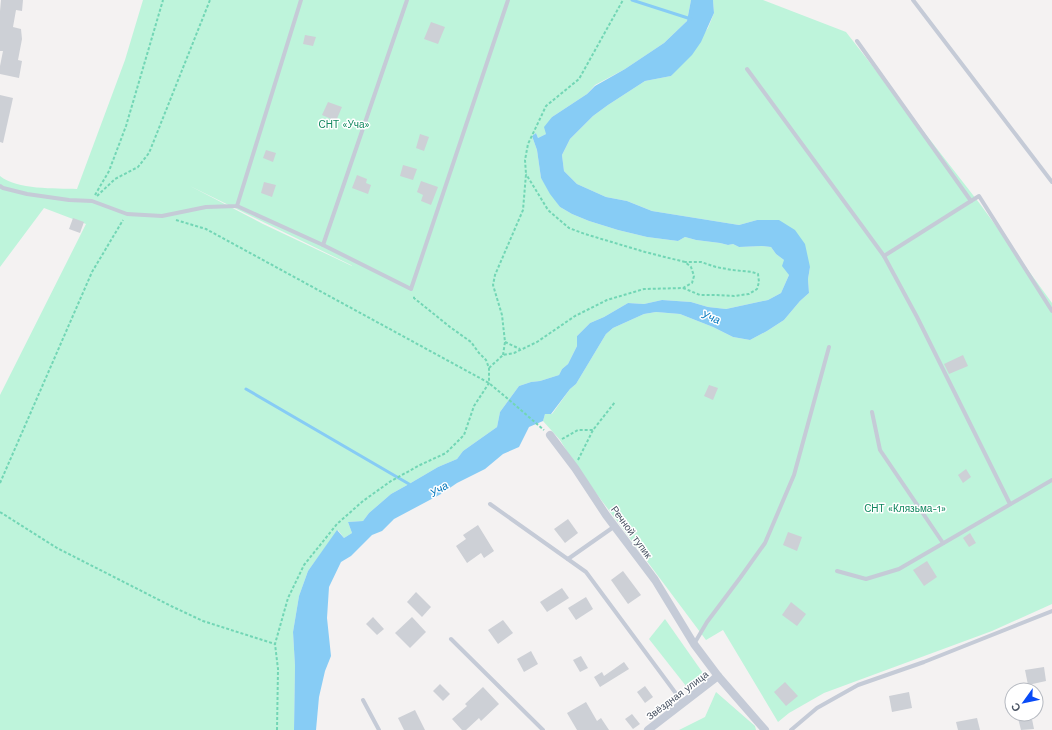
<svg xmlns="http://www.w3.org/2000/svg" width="1052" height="730" viewBox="0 0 1052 730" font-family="'Work Sans',sans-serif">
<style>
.green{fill:#bef4db;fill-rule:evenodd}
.water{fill:#87ccf5}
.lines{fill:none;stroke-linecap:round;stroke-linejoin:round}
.stream{stroke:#87ccf5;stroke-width:3}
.building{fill:#cdd0d6}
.path{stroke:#72d6b5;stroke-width:2;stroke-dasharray:3 2;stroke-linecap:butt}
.service{stroke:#c5cbd7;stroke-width:4}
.minor{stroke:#c5cbd7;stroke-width:8}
.labels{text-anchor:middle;stroke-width:3;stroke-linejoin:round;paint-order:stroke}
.park-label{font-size:10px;fill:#0f865d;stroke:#fff}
.street-label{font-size:10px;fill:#475161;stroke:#fff}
.water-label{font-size:11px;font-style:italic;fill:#0076bc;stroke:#fff}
</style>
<rect width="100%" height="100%" fill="#f4f2f2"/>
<!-- green -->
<g class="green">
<path d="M143 0H691L687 21 664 43 625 69 595 85 587 94 552 117 546 134 538 138 536 133 532 136 537 150 541 178 560 207 572 214 589 221 618 230 647 237 678 241 685 237 696 240 720 243 728 245 733 244 739 247 762 246 771 247 776 254 784 260 789 275 781 293 768 300 726 309 708 307 691 302 662 300 644 304 628 303 604 317 590 323 577 336V346L568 364 562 369 559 375 540 381 531 382 519 386 500 412 497 427 463 451 457 459 438 467 409 484 391 494 369 513 363 521 348 522 352 533 344 538 338 530 308 571 299 596 293 632 295 666 294 730H0V395L86 224 44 208 0 267V176C17 190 55 188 77 189L125 60ZM190 186 351 265 352 266 263 224Z"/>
<polygon points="713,0 763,0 846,32 980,204 1052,303 1052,604 992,631 824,693 789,713 778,722 723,630 706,640 578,469 560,440 543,421 545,414 552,414 570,389 576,384 606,334 613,328 644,314 656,312 680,314 713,327 733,337 750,340 767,331 784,320 800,301 809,293 808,279 810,267 757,220 739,225 652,211 627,201 606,197 577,184 564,171 562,155 570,139 593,116 608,105 645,81 671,76 708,28 714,13"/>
<polygon points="665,619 705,676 694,683 686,686 649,639"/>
<polygon points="716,692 755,726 756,730 679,730 705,717"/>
</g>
<!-- water -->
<polygon class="water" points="691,0 713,0 714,13 701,42 692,55 671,76 645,81 608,105 593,116 570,139 562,155 564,171 577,184 606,197 627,201 652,211 739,225 757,220 779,220 795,230 805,244 810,267 808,279 809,293 800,301 784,320 767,331 750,340 733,337 713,327 680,314 656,312 644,314 613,328 606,334 576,384 570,389 551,414 545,414 543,421 529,427 519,447 503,454 485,469 457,483 441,494 394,519 382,531 372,535 351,556 341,562 329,587 327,618 331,656 325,671 319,697 316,730 294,730 295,666 293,632 299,596 308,571 337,530 344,538 352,533 348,522 363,521 369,513 391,494 409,484 438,467 457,459 463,451 497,427 500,412 519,386 531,382 540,381 559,375 562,369 568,364 577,346 577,336 590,323 604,317 628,303 644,304 662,300 691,302 708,307 726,309 768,300 781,293 789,275 782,266 784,260 776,254 771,247 762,246 739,247 733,244 728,245 720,243 696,240 685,237 678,241 647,237 618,230 589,221 572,214 560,207 550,194 541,178 537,150 532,136 536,133 538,138 546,134 544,127 552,117 587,94 595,86 625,69 664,43 687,21"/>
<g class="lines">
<!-- stream -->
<g class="stream">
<polyline points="632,0 691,19"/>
<polyline points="246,389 409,484"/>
</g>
</g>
<!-- building -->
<g class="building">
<polygon points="1,0 23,0 22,11 16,10 13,27 21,29 22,39 18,60 22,61 19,78 0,74 0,66 3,51 0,51 0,11"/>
<polygon points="431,22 445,27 438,44 424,39"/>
<polygon points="305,35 316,37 313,46 303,44"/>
<polygon points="0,95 13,98 3,143 0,142"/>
<polygon points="328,102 342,107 336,121 322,115"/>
<polygon points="420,134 429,137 424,151 416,148"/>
<polygon points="266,150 276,153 273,162 263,158"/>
<polygon points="403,165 417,169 413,180 400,176"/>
<polygon points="357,175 367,179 366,183 371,185 368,194 352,188"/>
<polygon points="421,181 438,187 431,205 421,201 423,195 417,192"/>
<polygon points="264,182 276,185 272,197 261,193"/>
<polygon points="73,218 84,222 80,233 69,229"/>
<polygon points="963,355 968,366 949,374 944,364"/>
<polygon points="709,385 718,388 713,400 704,396"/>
<polygon points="966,469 971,477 963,483 958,475"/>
<polygon points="568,519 578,533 565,543 554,529"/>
<polygon points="478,525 494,551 484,558 481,553 467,563 456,546 466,539 463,535"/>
<polygon points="788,532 802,537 797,551 783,545"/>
<polygon points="970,533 976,543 969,547 963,538"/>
<polygon points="927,561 937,577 924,586 913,570"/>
<polygon points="623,571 641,595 628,604 611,580"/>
<polygon points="562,588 569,598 547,612 540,602"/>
<polygon points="416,592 431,607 422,617 407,602"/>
<polygon points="586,597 593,609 576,620 568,608"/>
<polygon points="791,602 806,614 797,626 782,615"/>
<polygon points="373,617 384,629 377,635 366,624"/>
<polygon points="412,617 426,632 410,648 395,633"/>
<polygon points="503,620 513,633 498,644 488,630"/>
<polygon points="531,651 538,664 524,672 517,659"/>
<polygon points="581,656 588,668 580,672 573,660"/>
<polygon points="624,662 629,669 600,687 594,677 602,672 604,676"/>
<polygon points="1044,667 1046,681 1028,685 1025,670"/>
<polygon points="785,682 798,696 786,706 774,692"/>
<polygon points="440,684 450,694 443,701 433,691"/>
<polygon points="645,686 653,697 645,703 637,692"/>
<polygon points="483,687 499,704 481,721 479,718 466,730 462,730 452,719 467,706 465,704"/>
<polygon points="909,692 912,708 892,712 889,696"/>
<polygon points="586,702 597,721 601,718 609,730 577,730 567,713"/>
<polygon points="415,710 425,730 404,730 398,718"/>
<polygon points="632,714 640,724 633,729 625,719"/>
<polygon points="1017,714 1031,714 1034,729 1021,730"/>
<polygon points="977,718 980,730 958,730 956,722"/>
</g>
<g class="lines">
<!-- path -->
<g class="path">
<polyline points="95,195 109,171 126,126 163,0"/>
<polyline points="97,196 115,179 138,167 149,153 210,0"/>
<polyline points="176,220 206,229 489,383 508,399 544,430"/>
<polyline points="683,288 700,295 717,295 734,296 749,294 757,289 759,282 758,274 752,272 732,270 716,267 701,262 685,262"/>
<polyline points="505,342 520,349"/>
<polyline points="503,355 505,342 502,315 493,285 495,275 523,210 526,174 525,160 528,144 546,106 579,79 623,0"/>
<polyline points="489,368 503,355 514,353 537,342 575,316 607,300 644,289 683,288 692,283 694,276 691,267 685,262 645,252 585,234 569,228 548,210 526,174"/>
<polyline points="562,439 578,430 593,430"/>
<polyline points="578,460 593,430 615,402"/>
<polyline points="0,483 92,272 123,220"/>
<polyline points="0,512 57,548 171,606 203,621 275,644"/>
<polyline points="277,730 278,669 275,644 288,598 304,565 337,524 363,501 391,481 420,465 446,453 464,435 474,406 489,383 489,368 486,360 479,353 471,342 450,327 414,298 414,295"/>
</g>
<!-- service -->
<g class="service">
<polyline points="913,0 1052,182"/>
<polyline points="857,41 971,201 884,256"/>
<polyline points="747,69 884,256 917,317 1010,504"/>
<polyline points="0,186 3,188 27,194 69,200 92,201 127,214 162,216 206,207 237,206 301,0"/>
<polyline points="971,201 979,196 1052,311"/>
<polyline points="237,206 323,245 411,289 508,0"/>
<polyline points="323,245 407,0"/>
<polyline points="872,412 880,450 943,543"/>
<polyline points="490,504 586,572 683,703"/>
<polyline points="568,559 615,526"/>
<polyline points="837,571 866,579 899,569 1052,480"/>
<polyline points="451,639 543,730"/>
<polyline points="694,644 707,622 740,578 765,543 794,475 829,347"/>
<polyline points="363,700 379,730"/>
<polyline points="791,730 817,708 858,685 924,662 1052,611"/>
</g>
<!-- minor -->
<g class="minor">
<polyline points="550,435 575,468 606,515 655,580 694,644 718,676 765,730"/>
<polyline points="648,730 718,676"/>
</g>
</g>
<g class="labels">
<!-- park labels -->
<g class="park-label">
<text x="344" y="128">СНТ «Уча»</text>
<text x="905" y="512">СНТ «Клязьма-1»</text>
</g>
<!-- street labels -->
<g class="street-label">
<text transform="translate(632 532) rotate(54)" y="4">Речной тупик</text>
<text transform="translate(677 695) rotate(-37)" y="4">Звёздная улица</text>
</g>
<!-- water labels -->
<g class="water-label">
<text transform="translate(711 317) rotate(20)" y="4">Уча</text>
<text transform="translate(439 489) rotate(-30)" y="4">Уча</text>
</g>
</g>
<!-- north arrow -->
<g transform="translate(1024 702) rotate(237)"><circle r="19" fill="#ffffff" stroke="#b5b9c0"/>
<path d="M0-3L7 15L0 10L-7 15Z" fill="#094bf7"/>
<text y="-6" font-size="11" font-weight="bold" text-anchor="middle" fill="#475161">С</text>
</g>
</svg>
